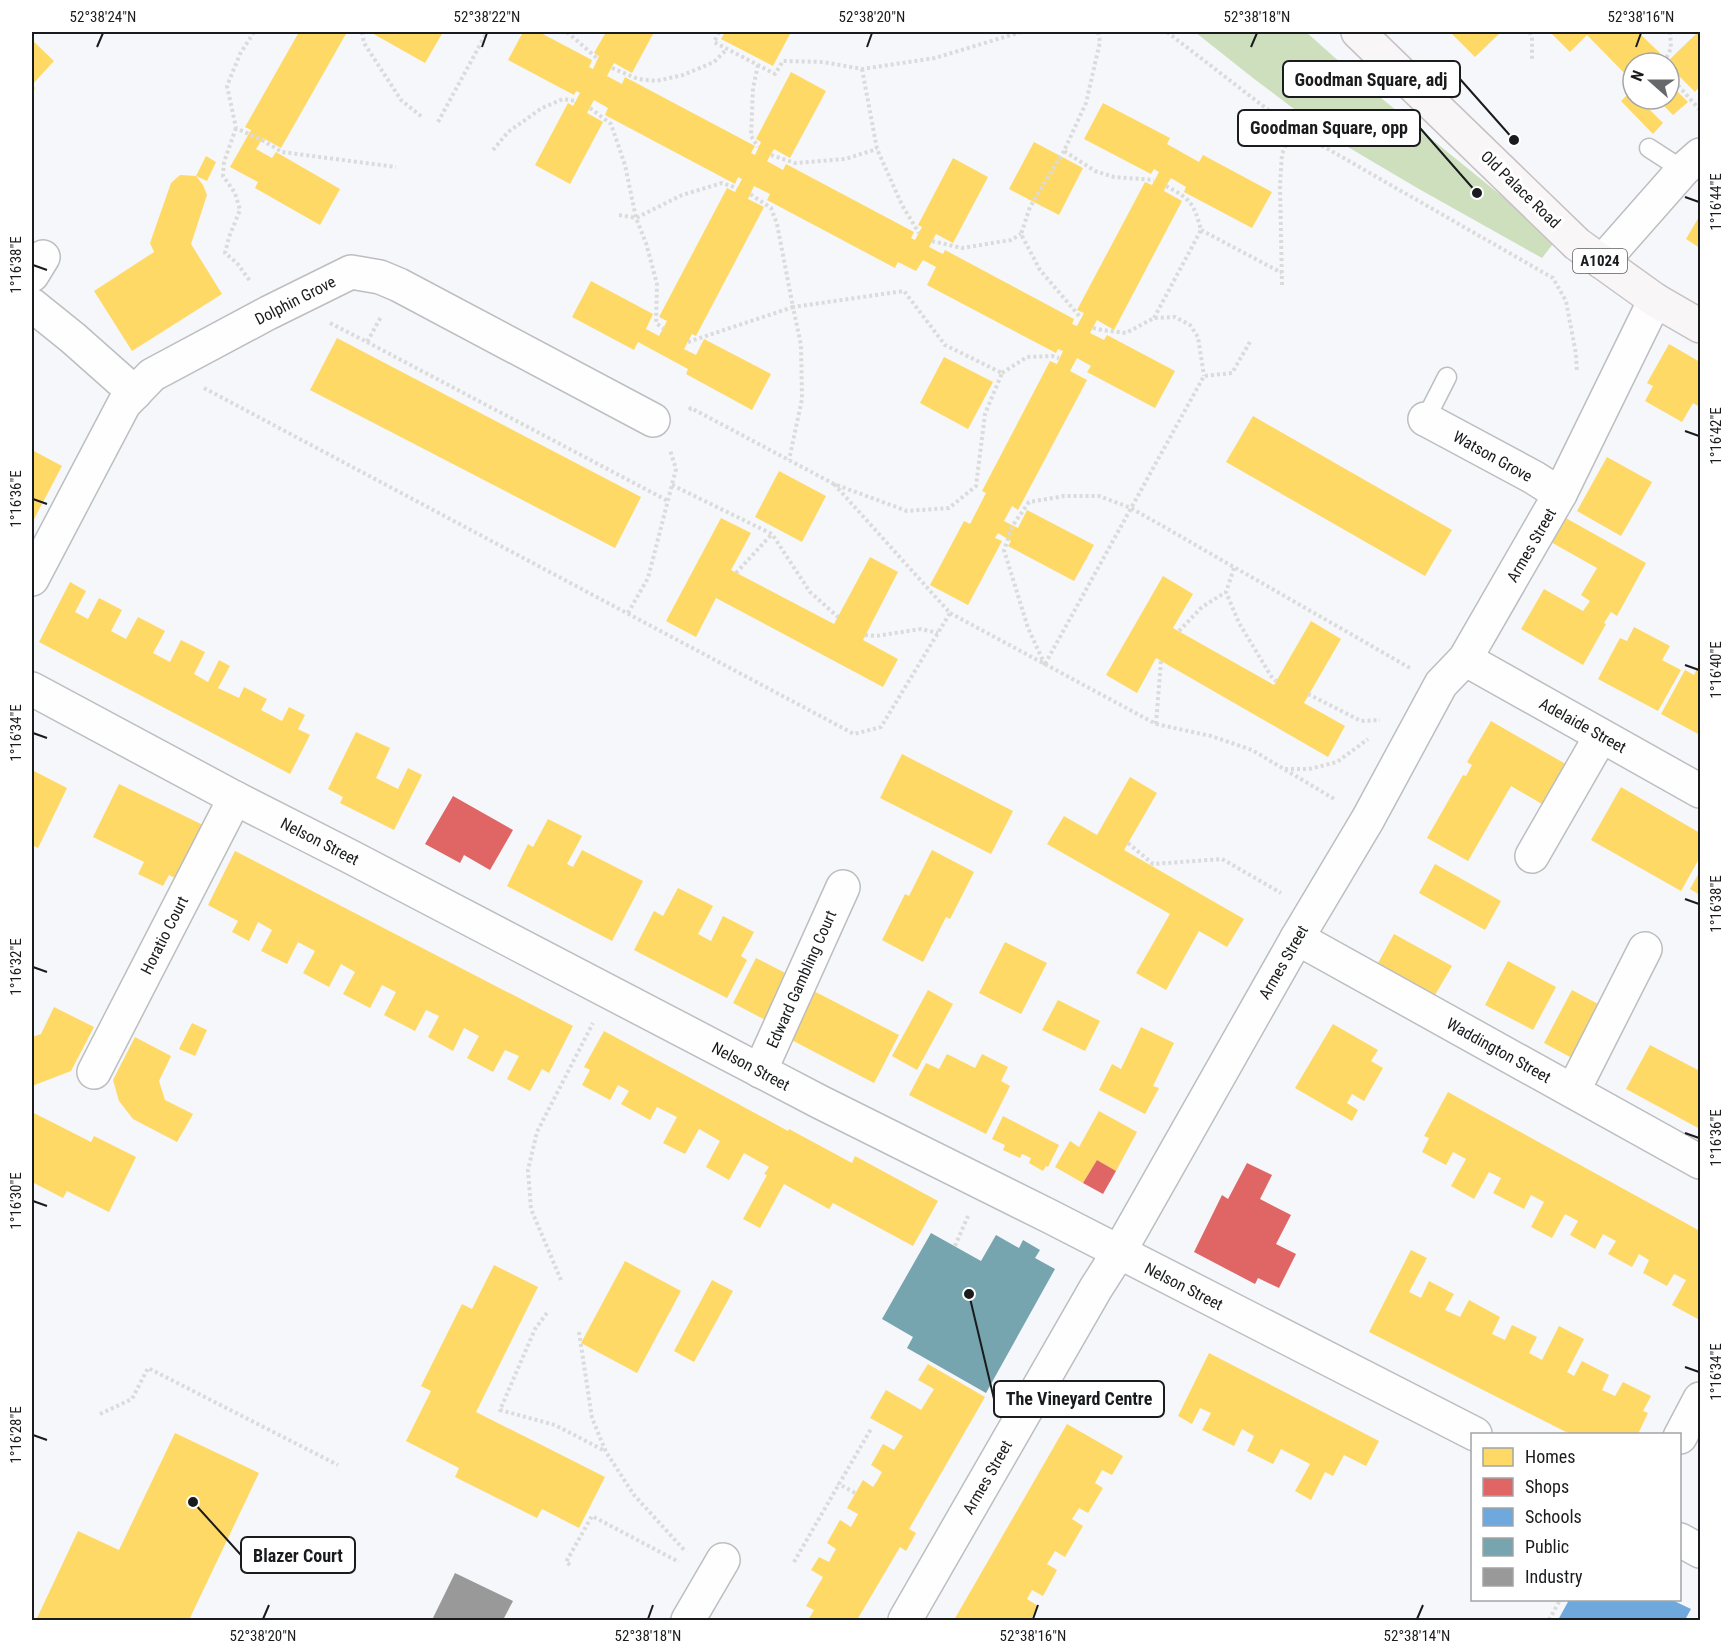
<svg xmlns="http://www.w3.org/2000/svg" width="1732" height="1652" viewBox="0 0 1732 1652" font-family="'Roboto Condensed',sans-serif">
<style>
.forest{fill:#cddfbd}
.homes{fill:#ffd966}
.shops{fill:#e06666}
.schools{fill:#6fa8dc}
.public{fill:#76a5af}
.industry{fill:#999}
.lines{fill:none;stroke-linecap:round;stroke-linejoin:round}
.lane-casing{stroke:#bcbec0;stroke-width:21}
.street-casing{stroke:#bcbec0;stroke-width:36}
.primary-casing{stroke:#c7c1c4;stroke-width:36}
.path{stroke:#dbdbdc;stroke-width:4;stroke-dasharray:3 3;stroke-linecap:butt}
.lane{stroke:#fefefe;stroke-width:18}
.street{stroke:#fefefe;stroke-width:33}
.primary{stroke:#f9f6f7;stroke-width:33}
.ticks{fill:none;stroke:#191b1d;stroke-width:2}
.labels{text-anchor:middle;stroke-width:6;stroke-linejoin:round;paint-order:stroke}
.shield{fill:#fff;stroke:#5e5f61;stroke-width:1.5}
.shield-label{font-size:15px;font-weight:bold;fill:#191b1d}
.street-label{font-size:16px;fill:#191b1d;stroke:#fff}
.leader{fill:none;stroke:#191b1d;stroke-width:2}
.callout-dot{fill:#191b1d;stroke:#fff;stroke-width:2}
.callout{fill:#fff;stroke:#191b1d;stroke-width:2}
.callout-label{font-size:18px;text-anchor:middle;font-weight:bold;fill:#191b1d}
.neatline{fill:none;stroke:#191b1d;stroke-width:2}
.ticks-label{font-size:15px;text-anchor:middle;fill:#191b1d}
</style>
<rect width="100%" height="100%" fill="#f5f7fa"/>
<!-- forest -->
<polygon class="forest" points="1195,32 1306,32 1370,89 1556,240 1542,258 1419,189 1331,137 1253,78"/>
<!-- homes -->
<g class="homes">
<polygon points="299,32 347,32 281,148 263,138 256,149 272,158 276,152 340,189 320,225 255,188 258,182 230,167 251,130 245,127"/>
<polygon points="370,32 443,32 425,63"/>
<polygon points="523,32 539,32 592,60 589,67 593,69 599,56 594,53 606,32 654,32 632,73 614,63 607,76 622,84 625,77 755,146 751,153 755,155 761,142 756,139 791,72 826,91 790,158 774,149 767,161 783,170 786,164 914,232 911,238 915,240 922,227 918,225 953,158 988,177 953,243 936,234 929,247 943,254 945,250 1074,319 1072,324 1077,326 1084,313 1077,310 1145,182 1152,185 1159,172 1154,169 1151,174 1084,139 1103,103 1170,138 1167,144 1199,162 1203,155 1272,192 1252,228 1184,192 1186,187 1171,178 1166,186 1164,191 1182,201 1114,330 1097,320 1090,333 1104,340 1107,335 1175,371 1155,408 1087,372 1091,366 1077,358 1070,371 1087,380 1018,510 1012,506 1004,521 1018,528 1027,510 1094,545 1074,581 1008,546 1011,541 998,533 995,538 1002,541 968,605 930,585 964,521 970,524 986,493 982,491 1050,361 1057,364 1063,351 1058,349 1056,353 927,285 936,267 923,260 916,271 898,262 895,268 767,200 770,194 754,186 748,199 764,207 696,336 692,334 684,349 696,355 704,339 771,374 752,410 686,374 688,369 638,342 634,350 572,317 591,281 653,314 646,329 659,336 667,321 659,317 727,188 735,192 742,179 738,177 735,184 605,115 608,108 594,100 587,113 603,122 570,184 535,165 568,103 573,106 580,93 576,91 574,95 508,60"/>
<polygon points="725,32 791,32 773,66 721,39"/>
<polygon points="1450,32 1501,32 1475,57"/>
<polygon points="1550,32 1638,32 1664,57 1658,63 1633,63 1633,82 1587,35 1570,52"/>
<polygon points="1698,32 1700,32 1700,86 1695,92 1679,76 1674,81 1671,85 1688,102 1673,115 1657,99 1669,99 1670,67 1669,63 1666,63"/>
<polygon points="32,40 54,61 32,85 35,88 32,92"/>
<polygon points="1631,91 1633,93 1633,99 1639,99 1663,123 1653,134 1621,101"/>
<polygon points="1034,142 1083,168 1059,215 1009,189"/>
<polygon points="206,156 216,162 207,181 196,176 203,185 207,195 191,244 222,294 132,351 94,291 154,252 150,243 171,183 180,175 196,176"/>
<polygon points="1700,215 1700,248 1686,239"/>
<polygon points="337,338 641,497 615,548 310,390"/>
<polygon points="1669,344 1700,362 1700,407 1693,403 1682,422 1645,401 1653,386 1647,383"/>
<polygon points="944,357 993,382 968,429 920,403"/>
<polygon points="1253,416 1452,530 1425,576 1226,462"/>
<polygon points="32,450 62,466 32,523"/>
<polygon points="1607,457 1652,482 1621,536 1577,511"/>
<polygon points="779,471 826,496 802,542 755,517"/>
<polygon points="1564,517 1646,563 1617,616 1611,612 1604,623 1606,624 1583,665 1521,629 1544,589 1583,611 1590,601 1581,595 1597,568 1549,541"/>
<polygon points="721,518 751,533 731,570 834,624 870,557 898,572 863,640 898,659 883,687 716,598 696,637 666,621"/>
<polygon points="1163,576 1193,594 1173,628 1274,685 1311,621 1341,639 1304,703 1345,726 1328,757 1156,658 1137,693 1106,675"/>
<polygon points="70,582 86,591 75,612 88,619 99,598 122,610 111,631 126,639 138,617 165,631 153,653 170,662 181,640 205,652 194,674 208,682 219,660 230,666 218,688 239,698 244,687 267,699 261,710 282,721 289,707 305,715 298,729 310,735 290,774 39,642"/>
<polygon points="1634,627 1670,646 1662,660 1681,670 1658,711 1598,679 1620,638 1627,641"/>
<polygon points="1700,663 1700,735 1661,714 1685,670 1694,675"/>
<polygon points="1491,721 1583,774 1559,814 1511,786 1468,861 1427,838 1463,775 1466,776 1472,765 1467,762"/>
<polygon points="356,732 390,748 376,778 398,789 408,768 422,775 394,830 340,803 343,797 328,789"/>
<polygon points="902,754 1013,811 991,854 880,798"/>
<polygon points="32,770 67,788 38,848 32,845"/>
<polygon points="1130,777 1157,793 1124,850 1244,919 1227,947 1199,931 1166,990 1136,973 1170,914 1047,844 1064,816 1097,835"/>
<polygon points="119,784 205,826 179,880 169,875 163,886 138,874 144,862 93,837"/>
<polygon points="1621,787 1700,833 1700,857 1681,891 1591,840"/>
<polygon points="548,819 582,836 567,864 573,867 582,850 643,881 612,941 507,886 528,844 533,847"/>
<polygon points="932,850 974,872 950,919 946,917 923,962 882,940 905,894 909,896"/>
<polygon points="235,851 573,1026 549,1073 542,1069 530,1091 507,1079 519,1056 505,1050 493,1072 467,1058 479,1036 464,1028 453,1051 428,1037 439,1016 426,1010 415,1031 384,1015 396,992 382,985 370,1008 343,994 355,972 341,964 329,987 303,973 315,951 298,942 287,964 261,951 272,930 258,922 249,941 232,932 238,921 208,905"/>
<polygon points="1435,864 1501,901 1485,930 1419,893"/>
<polygon points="1700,871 1700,895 1690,889"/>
<polygon points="678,888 713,906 698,934 711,941 723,916 754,932 741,956 747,960 727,998 634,950 654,911 663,916"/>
<polygon points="1394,934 1452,966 1435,995 1378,963"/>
<polygon points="1005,942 1047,963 1021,1014 979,993"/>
<polygon points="756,958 793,977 769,1022 733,1003"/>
<polygon points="1508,961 1556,987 1533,1030 1485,1005"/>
<polygon points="806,987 899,1035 874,1083 782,1035"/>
<polygon points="928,990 953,1004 917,1070 892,1056"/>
<polygon points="1572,990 1613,1012 1585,1065 1544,1043"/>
<polygon points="1058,1000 1100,1021 1085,1051 1042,1030"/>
<polygon points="54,1007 94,1027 71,1071 32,1086 32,1037 41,1034"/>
<polygon points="192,1023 207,1030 195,1056 179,1049"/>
<polygon points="1333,1024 1378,1050 1371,1061 1383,1068 1364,1101 1352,1094 1347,1103 1358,1110 1352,1121 1295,1088"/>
<polygon points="1141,1027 1174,1043 1153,1086 1159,1088 1145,1114 1099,1090 1112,1064 1121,1069"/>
<polygon points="604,1031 788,1131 789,1129 852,1163 855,1156 938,1201 913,1246 833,1203 829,1209 784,1184 760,1228 743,1219 767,1175 764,1174 769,1167 744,1153 729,1180 706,1167 720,1141 699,1129 685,1154 663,1143 677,1117 657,1107 650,1120 621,1104 629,1091 618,1085 610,1100 582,1085 590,1070 584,1067"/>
<polygon points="135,1037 171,1056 159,1081 165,1100 193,1114 177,1142 133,1119 119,1101 113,1080"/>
<polygon points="1650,1045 1700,1071 1700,1129 1626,1089"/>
<polygon points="947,1054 975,1068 982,1054 1008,1067 1001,1081 1010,1086 986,1134 909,1095 926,1063 939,1069"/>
<polygon points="1448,1092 1700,1231 1700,1313 1698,1319 1672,1305 1686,1280 1674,1274 1667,1286 1643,1273 1649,1260 1639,1254 1632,1267 1608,1254 1616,1241 1603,1234 1595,1249 1570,1235 1578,1221 1565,1214 1552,1238 1531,1227 1544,1202 1531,1195 1524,1209 1493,1193 1501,1178 1489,1172 1474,1199 1451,1186 1466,1159 1453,1152 1446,1165 1422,1152 1429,1138 1424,1136"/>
<polygon points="1099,1111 1137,1132 1116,1171 1097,1160 1083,1183 1055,1167 1070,1141 1079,1147"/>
<polygon points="32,1112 91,1142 94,1136 136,1157 109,1212 67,1191 63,1198 32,1182"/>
<polygon points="1003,1116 1059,1145 1048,1167 1046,1166 1043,1171 1029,1163 1031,1158 1022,1154 1020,1158 1003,1150 1005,1145 992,1139"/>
<polygon points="1411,1250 1427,1258 1409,1292 1421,1298 1429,1281 1454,1294 1445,1310 1460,1317 1469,1300 1500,1317 1492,1334 1505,1340 1512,1325 1537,1337 1529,1353 1542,1360 1559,1326 1584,1339 1567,1372 1574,1376 1582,1361 1609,1375 1602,1390 1615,1396 1623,1382 1651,1396 1643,1411 1648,1413 1638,1434 1570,1434 1369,1332"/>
<polygon points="625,1261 681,1291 637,1373 581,1343"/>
<polygon points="494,1265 538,1287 476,1412 605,1477 579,1528 542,1509 537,1518 455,1477 459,1468 406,1441 431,1391 421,1386 462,1304 472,1309"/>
<polygon points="712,1280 733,1291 694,1362 674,1351"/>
<polygon points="1209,1353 1379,1441 1366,1466 1344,1455 1333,1476 1325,1472 1311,1500 1295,1491 1310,1464 1281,1449 1273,1464 1247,1451 1254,1436 1242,1429 1234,1446 1202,1430 1211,1413 1200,1408 1192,1424 1178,1416"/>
<polygon points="928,1364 985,1397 909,1529 916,1533 906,1551 900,1547 857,1620 808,1620 814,1610 806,1606 823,1577 811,1570 819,1557 829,1562 832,1556 836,1549 827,1543 840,1520 851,1527 858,1514 847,1508 863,1480 873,1487 877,1481 882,1472 871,1465 883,1444 894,1450 903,1436 870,1418 886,1390 921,1410 934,1389 918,1380"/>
<polygon points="1067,1424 1123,1456 1112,1475 1102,1470 1095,1483 1103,1488 1088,1513 1079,1508 1072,1519 1083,1526 1065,1557 1055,1551 1047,1564 1057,1570 1043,1596 1032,1590 1027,1599 1038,1606 1031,1619 1029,1620 954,1620"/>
<polygon points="175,1433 259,1473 189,1620 42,1620 37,1618 78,1531 119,1550"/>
</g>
<!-- shops -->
<g class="shops">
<polygon points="453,796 513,830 490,870 464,855 460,863 425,844"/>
<polygon points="1097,1160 1116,1171 1103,1194 1083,1183"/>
<polygon points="1247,1163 1272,1175 1260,1199 1291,1215 1276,1244 1296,1254 1279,1288 1258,1278 1255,1284 1194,1252 1222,1195 1228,1199"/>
</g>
<!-- schools -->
<polygon class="schools" points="1569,1600 1672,1600 1691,1609 1685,1620 1558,1620"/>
<!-- public -->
<polygon class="public" points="931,1233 981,1261 996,1235 1019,1248 1023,1240 1040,1250 1035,1258 1055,1269 986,1393 907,1348 913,1337 882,1319"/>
<!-- industry -->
<polygon class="industry" points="455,1573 513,1601 503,1620 432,1620"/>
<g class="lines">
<defs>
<g id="lane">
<polyline points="1649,148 1683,170"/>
<polyline points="1422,426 1447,377"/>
</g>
<g id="street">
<polyline points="1602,262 1683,170 1700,155"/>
<polyline points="32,275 43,257"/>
<polyline points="32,305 73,338 135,393"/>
<polyline points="1425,419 1533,477 1560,494"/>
<polyline points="32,579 124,404 152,375 268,313 351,272 380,277 399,285 653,420"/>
<polyline points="1465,659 1700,791"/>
<polyline points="32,689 235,798 351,857 820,1102 1049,1216 1475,1434"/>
<polyline points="1532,856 1601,736"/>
<polyline points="1297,938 1700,1162"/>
<polyline points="760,1071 843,887"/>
<polyline points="94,1072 235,798"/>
<polyline points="1573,1091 1645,949"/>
<polyline points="1680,1437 1700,1399"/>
<polyline points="1680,1540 1700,1551"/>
<polyline points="688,1620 723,1560"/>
<polyline points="905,1620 1096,1288 1119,1252 1297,938 1368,819 1441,684 1465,659 1560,494 1655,300"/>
</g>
<polyline id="primary" points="1358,32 1577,244 1655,300 1700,326"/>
</defs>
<!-- lane casing -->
<use href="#lane" class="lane-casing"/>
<!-- street casing -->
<use href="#street" class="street-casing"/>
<!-- primary casing -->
<use href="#primary" class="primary-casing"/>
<!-- path -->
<g class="path">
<polyline points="254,32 240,54 227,86 236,128 262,140 282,152 396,167"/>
<polyline points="362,32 364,43 401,100 422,117"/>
<polyline points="567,32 598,59"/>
<polyline points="719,32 714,42 775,74 783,61 823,62 862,69 935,58 1021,32"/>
<polyline points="1098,32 1100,42 1086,103 1064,151 1095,171 1114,177 1154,180"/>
<polyline points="1167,32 1293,129 1553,278 1566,301 1576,354 1577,372"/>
<polyline points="1530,32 1532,39 1532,59"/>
<polyline points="1664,63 1671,48 1670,32"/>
<polyline points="758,65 753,88 751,136 758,147"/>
<polyline points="612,68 638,79 656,81 683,75 714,62 727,49"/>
<polyline points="862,69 877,149 902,205 919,233"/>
<polyline points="1674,81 1700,110"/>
<polyline points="590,108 611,124 625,165 636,218 646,243 657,284 656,323 664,329"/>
<polyline points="438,122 487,32"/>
<polyline points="236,128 224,162 223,176 235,193 240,210 229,237 225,253 237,263 250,281"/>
<polyline points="493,150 508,132 542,108 563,99 576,101"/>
<polyline points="1064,151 1030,207 1021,234 1040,270 1081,318"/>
<polyline points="771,155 795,163 845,159 877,149"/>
<polyline points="619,215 636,218 682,195 722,183 737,188"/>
<polyline points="1201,230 1282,273"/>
<polyline points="932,241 962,248 1011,240 1021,234"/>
<polyline points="1282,285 1280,185 1282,154 1293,129"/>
<path d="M1154 318 1201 230C1194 204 1191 199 1166 186"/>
<polyline points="330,323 367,342 381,317"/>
<polyline points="1093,328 1102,330 1126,333 1154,318 1175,317 1190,325 1198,337 1204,376"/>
<polyline points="367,342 668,501"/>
<polyline points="688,342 793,307 777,224 771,208 750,194"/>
<polyline points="1002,373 1027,357 1052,356 1059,358"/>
<polyline points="204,388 854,734 881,727 950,613 834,484"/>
<polyline points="689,410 691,408 834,484 907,511 949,508 976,486 985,414 1002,373 945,345 904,291 793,307 801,345 802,399 789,460"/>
<polyline points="672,485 772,534 810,592 838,617"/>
<polyline points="1234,568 1226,592 1239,623 1271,676 1276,681"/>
<polyline points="736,573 772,534"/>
<polyline points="628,613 648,578 676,469 670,450"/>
<polyline points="950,613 1156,724 1211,736 1252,750 1336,800"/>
<polyline points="1179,631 1202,607 1226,592"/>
<polyline points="865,635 876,636 921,629 938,633"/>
<polyline points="1045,664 1204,376 1232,373 1251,340"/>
<polyline points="1045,665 1028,628 1004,550 1013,525 1029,502 1064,496 1099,496 1131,508 1410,668"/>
<polyline points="1308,694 1361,721 1380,720"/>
<polyline points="1156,724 1161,661"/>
<polyline points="1285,769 1309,769 1337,762 1368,739"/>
<polyline points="1128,843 1153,864 1222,859 1281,893"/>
<polyline points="955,1246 968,1216"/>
<polyline points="561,1280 531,1209 528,1170 537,1132 593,1023"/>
<polyline points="547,1313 535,1329 500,1410 555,1425 605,1451"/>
<polyline points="579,1332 592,1418 606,1452 634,1495 686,1552"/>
<polyline points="100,1414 132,1399 148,1368 338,1465"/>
<polyline points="855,1493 839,1484 871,1429"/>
<polyline points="794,1562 839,1484"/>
<polyline points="570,1565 566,1562 592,1516 679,1562"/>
<polyline points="1549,1620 1560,1600"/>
</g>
<!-- lane -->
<use href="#lane" class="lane"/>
<!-- street -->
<use href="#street" class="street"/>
<!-- primary -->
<use href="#primary" class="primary"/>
</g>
<!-- ticks -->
<path class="ticks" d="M97 47 103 33M482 47 487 33M867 47 872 33M1251 47 1257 33M1636 47 1641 33M1685 197 1699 202M33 265 47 270M1685 431 1699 436M33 499 47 504M1685 665 1699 670M33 733 47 738M1685 899 1699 904M33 967 47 972M1685 1133 1699 1138M33 1201 47 1206M1685 1367 1699 1372M33 1435 47 1440M263 1619 269 1605M648 1619 653 1605M1033 1619 1038 1605M1417 1619 1423 1605"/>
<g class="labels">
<!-- shield labels -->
<rect class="shield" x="1573" y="249" width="54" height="24" rx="4.5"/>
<g class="shield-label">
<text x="1600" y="266">A1024</text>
</g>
<!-- street labels -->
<g class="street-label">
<text transform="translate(1521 189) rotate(44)" y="6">Old Palace Road</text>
<text transform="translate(295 300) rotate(-27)" y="6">Dolphin Grove</text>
<text transform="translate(1493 456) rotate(29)" y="6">Watson Grove</text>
<text transform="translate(1531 545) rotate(-60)" y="6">Armes Street</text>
<text transform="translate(1583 725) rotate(29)" y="6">Adelaide Street</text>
<text transform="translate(320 841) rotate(27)" y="6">Nelson Street</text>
<text transform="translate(164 935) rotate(-63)" y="6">Horatio Court</text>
<text transform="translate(1283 962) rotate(-60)" y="6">Armes Street</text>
<text transform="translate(801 979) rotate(-66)" y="6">Edward Gambling Court</text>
<text transform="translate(1499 1050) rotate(29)" y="6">Waddington Street</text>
<text transform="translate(751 1066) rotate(28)" y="6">Nelson Street</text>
<text transform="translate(1184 1286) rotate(27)" y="6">Nelson Street</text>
<text transform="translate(987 1477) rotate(-60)" y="6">Armes Street</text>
</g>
</g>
<!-- callouts -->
<path class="leader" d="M1514 140L1460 79M1477 193L1420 128M969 1294L994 1399M193 1502L241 1555"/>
<g class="callout-dot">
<circle cx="1514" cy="140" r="6"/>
<circle cx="1477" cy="193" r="6"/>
<circle cx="969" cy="1294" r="6"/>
<circle cx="193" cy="1502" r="6"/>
</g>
<g class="callout">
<rect x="1283" y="61" width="177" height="36" rx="6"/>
<rect x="1238" y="110" width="182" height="36" rx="6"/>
<rect x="994" y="1381" width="170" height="36" rx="6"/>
<rect x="241" y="1537" width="114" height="36" rx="6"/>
</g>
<g class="callout-label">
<text x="1371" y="86">Goodman Square, adj</text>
<text x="1329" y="134">Goodman Square, opp</text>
<text x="1079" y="1405">The Vineyard Centre</text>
<text x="298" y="1562">Blazer Court</text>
</g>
<!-- border -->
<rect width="1732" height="1652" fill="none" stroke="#ffffff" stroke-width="66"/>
<!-- legend -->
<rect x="1471" y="1433" width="210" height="168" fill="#ffffff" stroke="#a3a4a5" stroke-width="1.5"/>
<rect x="1483" y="1448" width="30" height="18" fill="#ffd966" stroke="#a3a4a5" stroke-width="1.5"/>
<text x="1525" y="1463" font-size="18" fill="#191b1d">Homes</text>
<rect x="1483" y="1478" width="30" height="18" fill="#e06666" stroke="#a3a4a5" stroke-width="1.5"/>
<text x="1525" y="1493" font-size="18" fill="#191b1d">Shops</text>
<rect x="1483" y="1508" width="30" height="18" fill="#6fa8dc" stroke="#a3a4a5" stroke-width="1.5"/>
<text x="1525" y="1523" font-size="18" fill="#191b1d">Schools</text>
<rect x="1483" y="1538" width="30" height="18" fill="#76a5af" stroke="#a3a4a5" stroke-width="1.5"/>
<text x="1525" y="1553" font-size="18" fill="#191b1d">Public</text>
<rect x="1483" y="1568" width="30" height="18" fill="#999999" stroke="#a3a4a5" stroke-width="1.5"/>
<text x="1525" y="1583" font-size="18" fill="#191b1d">Industry</text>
<!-- north arrow -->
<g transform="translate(1651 81) rotate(291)"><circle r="28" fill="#ffffff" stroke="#a3a4a5" stroke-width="1.5"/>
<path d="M0-4.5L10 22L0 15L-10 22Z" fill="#66686a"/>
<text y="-9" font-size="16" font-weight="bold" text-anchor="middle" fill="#191b1d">N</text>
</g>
<rect x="33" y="33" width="1666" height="1586" class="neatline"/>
<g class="ticks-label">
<text x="103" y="22">52°38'24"N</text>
<text x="487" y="22">52°38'22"N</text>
<text x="872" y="22">52°38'20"N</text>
<text x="1257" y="22">52°38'18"N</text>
<text x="1641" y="22">52°38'16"N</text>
<text transform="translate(1716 202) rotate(-90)" y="5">1°16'44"E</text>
<text transform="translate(16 265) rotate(-90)" y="5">1°16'38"E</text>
<text transform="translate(1716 436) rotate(-90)" y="5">1°16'42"E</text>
<text transform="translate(16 499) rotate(-90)" y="5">1°16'36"E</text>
<text transform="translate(1716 670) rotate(-90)" y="5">1°16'40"E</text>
<text transform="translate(16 733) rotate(-90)" y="5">1°16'34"E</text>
<text transform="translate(1716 904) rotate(-90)" y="5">1°16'38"E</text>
<text transform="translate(16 967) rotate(-90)" y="5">1°16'32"E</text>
<text transform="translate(1716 1138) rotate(-90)" y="5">1°16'36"E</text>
<text transform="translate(16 1201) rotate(-90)" y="5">1°16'30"E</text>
<text transform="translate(1716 1372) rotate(-90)" y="5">1°16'34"E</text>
<text transform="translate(16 1435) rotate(-90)" y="5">1°16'28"E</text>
<text x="263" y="1641">52°38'20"N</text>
<text x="648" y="1641">52°38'18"N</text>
<text x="1033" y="1641">52°38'16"N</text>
<text x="1417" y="1641">52°38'14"N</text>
</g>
</svg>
